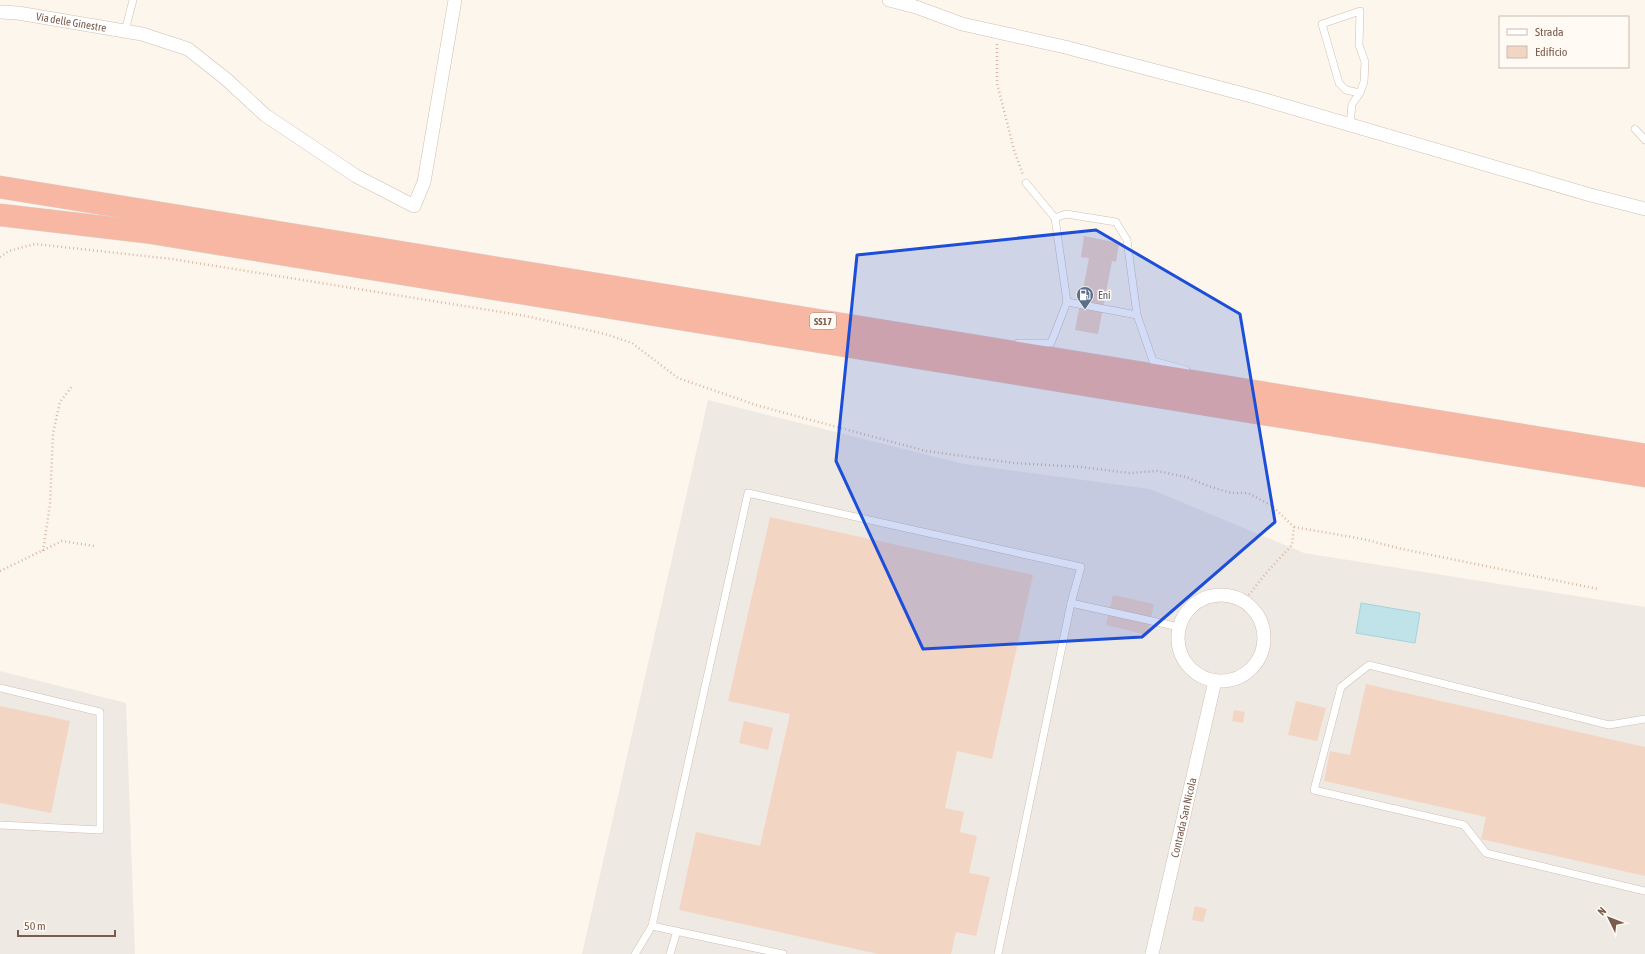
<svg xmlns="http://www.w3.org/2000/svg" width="1645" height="954" viewBox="0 0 1645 954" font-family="'Asap Condensed',sans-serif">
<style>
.industrial{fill:#efe9e4}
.water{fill:#bfe3e8;stroke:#a5d3da}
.building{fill:#f3d5c3}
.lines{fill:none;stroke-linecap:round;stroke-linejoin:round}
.lane-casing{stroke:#d1beb0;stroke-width:8}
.street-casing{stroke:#d1beb0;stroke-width:14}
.highway-casing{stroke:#dad1cd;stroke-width:23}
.path{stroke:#d9b8a5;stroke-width:2.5;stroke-dasharray:1 3;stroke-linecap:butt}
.lane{stroke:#fff;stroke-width:7}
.street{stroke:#fff;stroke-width:13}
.highway{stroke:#f7b7a3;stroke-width:22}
.marked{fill:#1d4ed8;fill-opacity:0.2;stroke:#1d4ed8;stroke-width:3;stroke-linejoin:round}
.labels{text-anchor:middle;stroke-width:3;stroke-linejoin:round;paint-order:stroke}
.shield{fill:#fffaf3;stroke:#a28b7f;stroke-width:1}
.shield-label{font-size:10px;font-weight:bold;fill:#7a5c4d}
.street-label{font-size:11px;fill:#7a5c4d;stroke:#fffaf3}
.service-label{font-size:11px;fill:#4e5e75;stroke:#fffaf3;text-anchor:start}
</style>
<rect width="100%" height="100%" fill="#fdf6ec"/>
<!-- industrial -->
<g class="industrial">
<polygon points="708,400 964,464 1150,489 1304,553 1645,607 1645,954 582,954"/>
<polygon points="0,671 126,703 135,954 0,954"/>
</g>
<!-- water -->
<polygon class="water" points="1361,603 1420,613 1415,643 1356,633"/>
<!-- building -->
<g class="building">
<polygon points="1084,236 1119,243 1116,262 1112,261 1098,334 1075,330 1089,258 1081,257"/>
<polygon points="770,517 1033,575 992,759 957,751 945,808 964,812 960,832 977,836 969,873 990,877 976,936 956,932 951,954 878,954 679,910 696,832 760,846 790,714 728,701"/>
<polygon points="1113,595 1154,604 1147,635 1106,625"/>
<polygon points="1366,684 1645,747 1645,876 1481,839 1486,817 1324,781 1330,751 1350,755"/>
<polygon points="1296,701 1326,708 1317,741 1288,735"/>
<polygon points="0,706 70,721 51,813 0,803"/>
<polygon points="1234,710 1245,712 1243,723 1232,721"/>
<polygon points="744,721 773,728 768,750 739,743"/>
<polygon points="1195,906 1207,909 1203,922 1192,920"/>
</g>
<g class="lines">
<defs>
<g id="lane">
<polyline points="125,31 133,0"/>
<polyline points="1350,125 1352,104 1360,93 1364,82 1365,62 1359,45 1360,11 1322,24 1339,83 1346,90 1360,93"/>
<polyline points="1635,129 1645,140"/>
<polyline points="1026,183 1055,218"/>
<polyline points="1067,302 1055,218 1066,214 1116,222 1127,240 1137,315"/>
<polyline points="1018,343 1051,343 1067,302 1137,315 1153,361 1186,370"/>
<polyline points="1071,603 1179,627"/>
<polyline points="0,688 100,712 100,830 0,825"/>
<polyline points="1645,719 1609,725 1369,665 1341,687 1314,790 1464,825 1486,853 1645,891"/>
<polyline points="635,954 652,926"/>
<polyline points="670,954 677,931"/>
<polyline points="783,954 652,926 748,493 1081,567 1071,603 998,954"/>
</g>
<g id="street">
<polyline points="889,0 916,7 962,24 1065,47 1255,97 1587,194 1645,209"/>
<path id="s1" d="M0 12 18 13 142 34 188 49 226 79 265 115 356 176 414 206 424 182 455 0"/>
<circle cx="1221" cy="638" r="43"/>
<path id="s2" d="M1152 954 1215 681"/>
</g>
<g id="highway">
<polyline points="0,187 1645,455"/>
<polyline points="0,215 146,232 1645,476"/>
</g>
</defs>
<!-- lane casing -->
<use href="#lane" class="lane-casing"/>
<!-- street casing -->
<use href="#street" class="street-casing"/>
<!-- highway casing -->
<use href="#highway" class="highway-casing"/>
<!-- path -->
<g class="path">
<polyline points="997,44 997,83 1014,150 1023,175"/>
<polyline points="0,257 9,251 35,244 172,259 526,316 605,334 632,343 678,378 759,406 926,451 1014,463 1081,467 1129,473 1157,471 1186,477 1208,486 1231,493 1248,493 1271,505 1294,527 1292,545 1267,572 1244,601"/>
<polyline points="1294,527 1363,539 1402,549 1598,589"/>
<polyline points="43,551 50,504 53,433 60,402 73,385"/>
<polyline points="0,571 62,541 94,546"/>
</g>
<!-- lane -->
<use href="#lane" class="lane"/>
<!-- street -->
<use href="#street" class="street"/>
<!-- highway -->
<use href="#highway" class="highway"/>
</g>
<!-- marked area -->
<path class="marked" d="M1096 230 1240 314 1275 522 1142 637 923 649 836 461 857 255Z"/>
<!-- icons -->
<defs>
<symbol id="fuel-pin" viewBox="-11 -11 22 30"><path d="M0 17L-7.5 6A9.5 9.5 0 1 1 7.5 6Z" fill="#5c6f8a" stroke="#fffaf3"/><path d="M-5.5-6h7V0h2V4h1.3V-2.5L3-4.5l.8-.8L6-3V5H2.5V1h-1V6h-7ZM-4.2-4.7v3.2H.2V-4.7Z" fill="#fff"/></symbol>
</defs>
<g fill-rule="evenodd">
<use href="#fuel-pin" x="1075" y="285" width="20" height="27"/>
</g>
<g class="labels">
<!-- shield labels -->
<rect class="shield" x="810" y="313" width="26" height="16" rx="3"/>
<g class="shield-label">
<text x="823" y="325">SS17</text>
</g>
<!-- street labels -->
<g class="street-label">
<text dy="4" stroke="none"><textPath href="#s1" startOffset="72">Via delle Ginestre</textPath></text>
<text dy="4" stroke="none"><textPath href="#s2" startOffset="140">Contrada San Nicola</textPath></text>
</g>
<!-- service labels -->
<g class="service-label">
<text x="1098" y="299">Eni</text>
</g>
</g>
<!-- legend -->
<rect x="1499" y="16" width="130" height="52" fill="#fffaf3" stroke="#cabbb1"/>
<rect x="1507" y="29" width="20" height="6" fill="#ffffff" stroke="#cabbb1"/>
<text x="1535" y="36" font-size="12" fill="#7a5c4d">Strada</text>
<rect x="1507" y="46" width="20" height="12" fill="#f3d5c3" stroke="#cabbb1"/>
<text x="1535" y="56" font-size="12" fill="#7a5c4d">Edificio</text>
<!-- north arrow -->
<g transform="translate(1609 918) rotate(313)" stroke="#fffaf3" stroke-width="3" paint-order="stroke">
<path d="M0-3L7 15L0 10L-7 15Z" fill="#7a5c4d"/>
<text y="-6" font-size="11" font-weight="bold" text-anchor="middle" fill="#7a5c4d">N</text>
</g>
<!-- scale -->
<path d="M18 930v6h97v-6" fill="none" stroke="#7a5c4d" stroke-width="2"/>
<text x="24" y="930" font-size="12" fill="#7a5c4d" stroke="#fffaf3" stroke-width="3" paint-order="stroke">50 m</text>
</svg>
